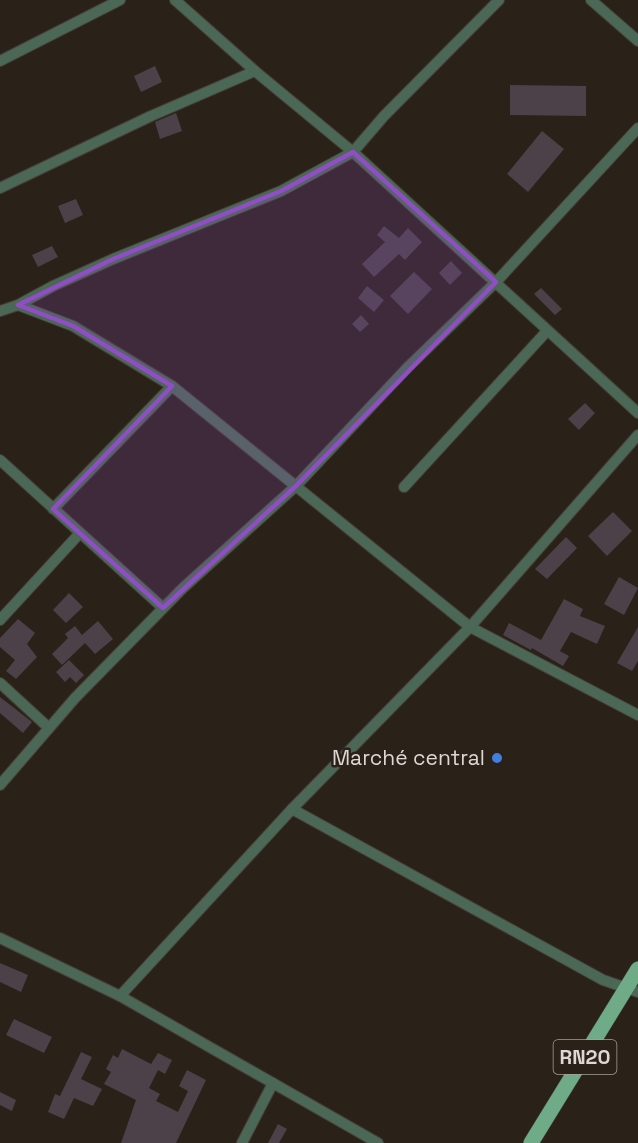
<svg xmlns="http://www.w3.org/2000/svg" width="638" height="1143" viewBox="0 0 638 1143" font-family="'Space Grotesk',sans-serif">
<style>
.building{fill:#4c4148}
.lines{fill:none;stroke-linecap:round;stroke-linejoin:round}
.minor-casing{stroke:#473e37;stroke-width:12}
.primary-casing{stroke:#473e37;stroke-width:16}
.minor{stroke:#4b6755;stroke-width:10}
.primary{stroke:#6eab86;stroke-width:15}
.marked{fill:#8f4ec3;fill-opacity:0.2;stroke:#8f4ec3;stroke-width:4.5;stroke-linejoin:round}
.shop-dot{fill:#3f7fe0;stroke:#2a2119;stroke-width:2}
.labels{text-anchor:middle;stroke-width:5;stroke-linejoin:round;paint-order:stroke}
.shield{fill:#2a2119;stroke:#a8a19b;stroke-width:1.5}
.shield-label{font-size:20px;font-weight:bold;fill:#ded8d3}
.poi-label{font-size:21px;fill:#ded8d3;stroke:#2a2119;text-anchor:end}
</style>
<rect width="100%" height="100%" fill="#2a2119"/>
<!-- building -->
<g class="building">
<polygon points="155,66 162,82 141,92 134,76"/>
<polygon points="510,85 586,86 586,116 510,115"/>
<polygon points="176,113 182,131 160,139 155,122"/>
<polygon points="542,131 564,149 528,192 507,174"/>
<polygon points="76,199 83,215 65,223 58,206"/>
<polygon points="384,226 399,238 408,228 422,242 405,260 399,254 374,277 362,264 385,242 377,235"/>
<polygon points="52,246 58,257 38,267 32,255"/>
<polygon points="451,261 462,273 450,285 439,273"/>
<polygon points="414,272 432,289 408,314 390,296"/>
<polygon points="367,286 384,300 374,312 358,298"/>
<polygon points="541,288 562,309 555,315 534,294"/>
<polygon points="361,315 369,324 360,332 352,324"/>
<polygon points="585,403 595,413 579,430 568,419"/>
<polygon points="613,512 632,531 607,556 588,536"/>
<polygon points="566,537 577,548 547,579 535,569"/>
<polygon points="619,577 638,588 624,615 604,604"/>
<polygon points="69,593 83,607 66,623 53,610"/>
<polygon points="564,599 583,609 580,616 605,626 597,644 571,632 560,651 569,656 563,666 532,648 531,650 503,635 509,623 541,640"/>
<polygon points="18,619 35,633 27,644 37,657 16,679 6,671 15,660 0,647 0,638"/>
<polygon points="98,621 113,639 95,654 85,643 62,665 52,654 68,638 65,634 75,626 82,635"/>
<polygon points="638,627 638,661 632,671 617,663"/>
<polygon points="69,660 84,675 76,683 70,677 65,682 56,672"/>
<polygon points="0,697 32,722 23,733 0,713"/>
<polygon points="0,963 28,975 21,992 0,982"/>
<polygon points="14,1019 52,1037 44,1053 6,1035"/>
<polygon points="122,1049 151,1064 158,1053 172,1060 165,1074 158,1070 149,1088 160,1094 156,1101 178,1112 188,1091 179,1086 187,1070 206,1080 176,1143 121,1143 136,1100 104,1084 111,1072 106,1069 113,1055 118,1058"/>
<polygon points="81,1052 92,1057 81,1079 102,1089 93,1106 74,1098 64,1119 48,1112 55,1094 60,1096"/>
<polygon points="0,1092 16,1100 12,1111 0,1105"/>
<polygon points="278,1124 287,1129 279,1143 268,1143"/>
</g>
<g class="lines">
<defs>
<g id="minor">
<polyline points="175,0 255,71 353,152 638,413"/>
<polyline points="591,0 638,41"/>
<polyline points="0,61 120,0"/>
<polyline points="0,188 151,116 255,71"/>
<polyline points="18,305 73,326 172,386 470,627 638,715"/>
<polyline points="0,311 18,305 53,286 113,259 281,191 353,152 384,116 499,0"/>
<polyline points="0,460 163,608"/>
<polyline points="404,487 547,331"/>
<polyline points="53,509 172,386"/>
<polyline points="0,620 80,533"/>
<polyline points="0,683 49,728"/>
<polyline points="0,785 75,698 183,588 296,486 408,367 496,282 638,128"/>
<polyline points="292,809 603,980 638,992"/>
<polyline points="0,938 120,996"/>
<polyline points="242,1143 273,1083"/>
<polyline points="378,1143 120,996 292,809 470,627 638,435"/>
</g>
<polyline id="primary" points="531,1143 638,969"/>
</defs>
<!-- minor casing -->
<use href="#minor" class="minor-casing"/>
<!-- primary casing -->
<use href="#primary" class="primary-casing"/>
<!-- minor -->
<use href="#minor" class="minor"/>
<!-- primary -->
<use href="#primary" class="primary"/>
</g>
<!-- marked area -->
<path class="marked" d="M353 152 496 282 296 486 163 608 53 509 172 386 73 326 18 305 113 259 281 191Z"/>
<!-- markers -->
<circle class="shop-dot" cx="497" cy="758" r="6"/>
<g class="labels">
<!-- shield labels -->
<rect class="shield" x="553.5" y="1040" width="63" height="34" rx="4.5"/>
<g class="shield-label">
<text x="585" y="1064">RN20</text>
</g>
<!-- poi labels -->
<g class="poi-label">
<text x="485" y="765">Marché central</text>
</g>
</g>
</svg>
